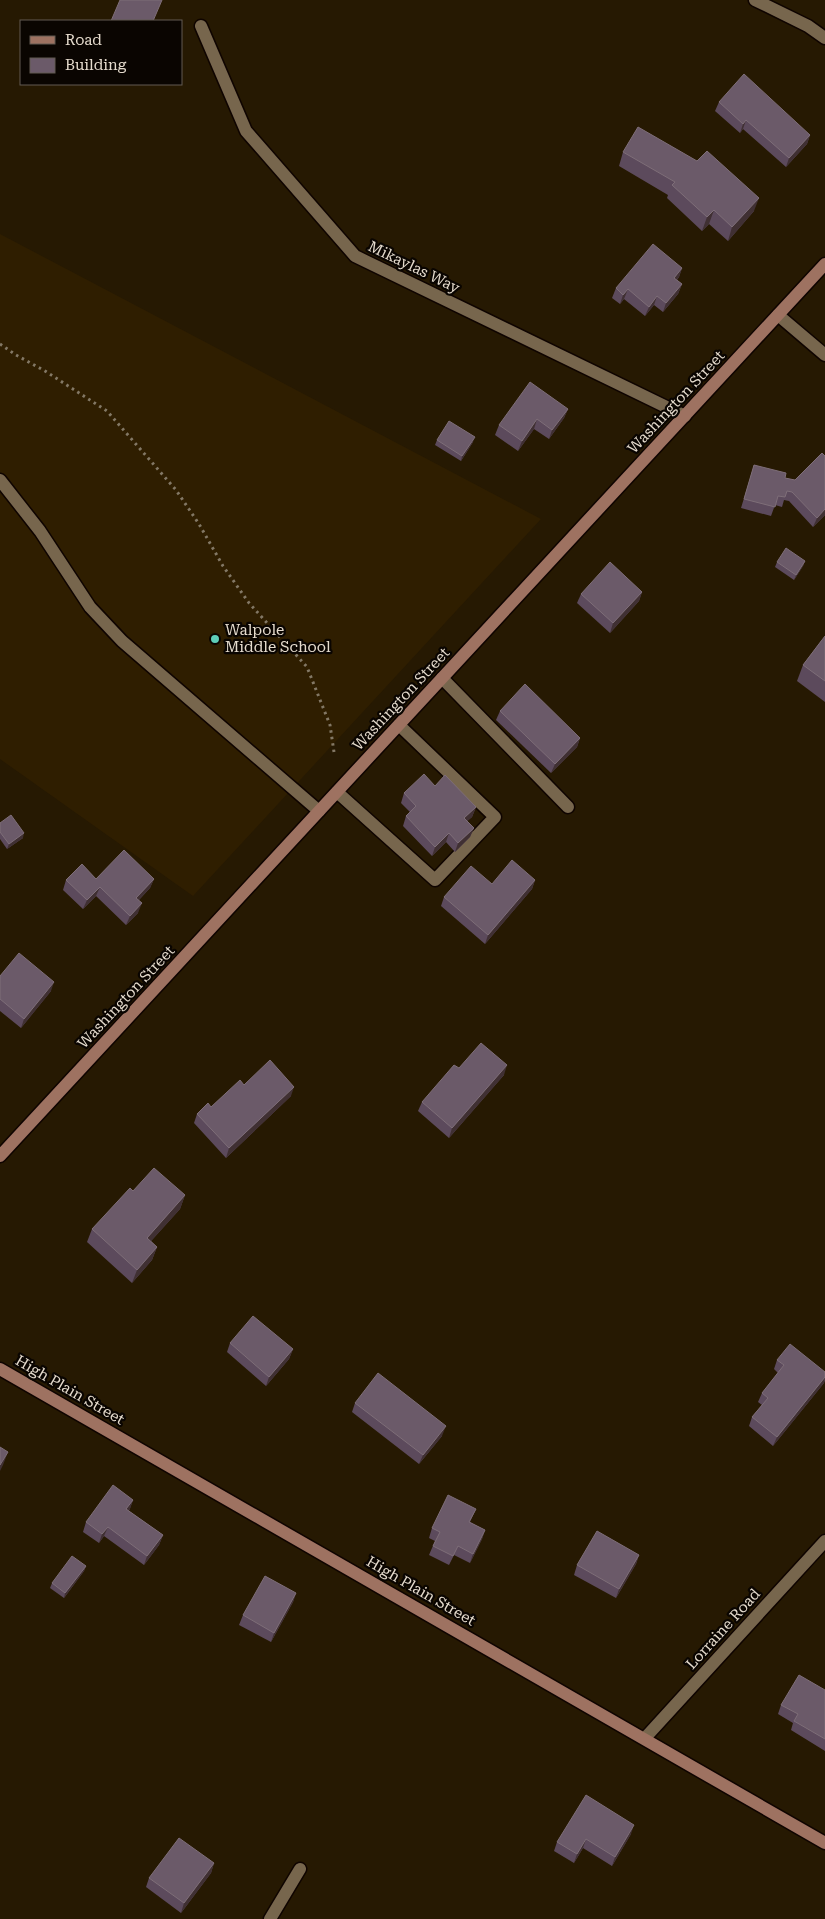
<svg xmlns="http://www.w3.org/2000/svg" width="825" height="1919" viewBox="0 0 825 1919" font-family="'Roboto Serif',serif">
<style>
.built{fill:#2f1e00}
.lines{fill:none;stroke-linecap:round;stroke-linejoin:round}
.lane-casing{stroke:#0f0400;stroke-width:15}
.street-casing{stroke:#0f0400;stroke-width:15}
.secondary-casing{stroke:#0f0400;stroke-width:15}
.path{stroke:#837865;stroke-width:3;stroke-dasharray:2.5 4;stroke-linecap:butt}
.lane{stroke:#77664d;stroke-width:12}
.street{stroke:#77664d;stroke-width:12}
.secondary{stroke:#9e7261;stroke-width:12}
.wall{fill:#5c4a5c}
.shaded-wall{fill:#403033}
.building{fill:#6b5a69;stroke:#7e6e78}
.poi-dot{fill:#5eceb8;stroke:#0a0501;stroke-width:2}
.labels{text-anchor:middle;stroke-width:4.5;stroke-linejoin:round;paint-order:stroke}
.street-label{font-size:15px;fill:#e5dbcd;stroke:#0a0501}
.poi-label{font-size:15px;fill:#e5dbcd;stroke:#0a0501;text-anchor:start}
</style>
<rect width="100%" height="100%" fill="#261902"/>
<!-- built -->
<polygon class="built" points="0,234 541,519 193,896 0,759"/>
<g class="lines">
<defs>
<g id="lane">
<polyline points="201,26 246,131 355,256 685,416"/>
<polyline points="0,480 40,531 90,607 122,641 319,811"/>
<polyline points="442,678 568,807"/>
<polyline points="337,792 435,880 495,817 399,725"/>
</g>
<g id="street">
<polyline points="755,0 808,26 825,38"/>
<polyline points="778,315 825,355"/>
<polyline points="645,1738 825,1541"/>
<polyline points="270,1919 300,1869"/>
</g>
<g id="secondary">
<polyline points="0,1156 825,264"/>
<polyline points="0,1369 825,1843"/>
</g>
</defs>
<!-- lane casing -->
<use href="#lane" class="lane-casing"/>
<!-- street casing -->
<use href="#street" class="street-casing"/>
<!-- secondary casing -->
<use href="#secondary" class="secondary-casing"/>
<!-- path -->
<polyline class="path" points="0,344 16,355 45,371 107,411 176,490 199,524 223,566 249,603 307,667 330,725 334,752"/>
<!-- lane -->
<use href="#lane" class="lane"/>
<!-- street -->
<use href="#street" class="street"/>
<!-- secondary -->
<use href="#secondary" class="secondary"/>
</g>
<!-- wall -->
<g class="wall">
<polygon points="719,102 810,135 807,144 786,167 743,129 740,133 715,111"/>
<polygon points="623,152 754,211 728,241 709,224 702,231 667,198 668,195 619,166"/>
<polygon points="682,268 679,277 677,280 682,284 678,294 663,312 654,305 645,316 624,299 620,304 612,298 616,288"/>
<polygon points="568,409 564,418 549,439 534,429 518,451 495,435 499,425"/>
<polygon points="437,440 473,442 461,461 435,445"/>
<polygon points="825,456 825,515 813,527 789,501 784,500 782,507 775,505 771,516 741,508 754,465 785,478 795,480"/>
<polygon points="805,561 803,566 794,580 775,567 777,562"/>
<polygon points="642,592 639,601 610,633 577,603 581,594"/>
<polygon points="825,636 825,702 797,681 803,665"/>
<polygon points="500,711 580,738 577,747 551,773 496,720"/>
<polygon points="435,786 476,807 472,817 467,821 474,828 470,837 455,852 446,842 432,856 403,826 406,816 410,812 401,803 404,793"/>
<polygon points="0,823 23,838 7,849 0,839"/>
<polygon points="96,879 154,879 150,888 139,900 138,913 126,925 96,896 83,909 63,890 66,880"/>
<polygon points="535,880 532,889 485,944 441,906 444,897 492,884"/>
<polygon points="0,976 51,991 21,1028 0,1011"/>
<polygon points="459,1068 504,1075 449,1138 418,1111 422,1102"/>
<polygon points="244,1085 291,1096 226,1158 194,1123 197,1114 211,1107"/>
<polygon points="133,1191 185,1195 180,1209 151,1241 157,1247 152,1260 132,1283 87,1242 92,1229"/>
<polygon points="230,1343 293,1349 289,1359 266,1386 227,1352"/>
<polygon points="777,1360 825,1372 825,1380 824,1383 773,1446 749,1426 752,1417 762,1405 758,1402 762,1393 778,1373 774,1369"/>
<polygon points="355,1403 442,1436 419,1464 352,1412"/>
<polygon points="133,1500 129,1511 163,1535 159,1545 144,1565 104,1536 99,1543 83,1532 86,1522"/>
<polygon points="476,1509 470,1522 485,1530 482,1539 470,1563 454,1555 449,1565 429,1555 435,1541 429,1538 432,1528"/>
<polygon points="639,1555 636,1564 616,1598 574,1575 577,1565"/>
<polygon points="86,1566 84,1571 64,1598 50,1588 52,1583"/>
<polygon points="296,1593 293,1602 271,1642 239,1625 243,1615"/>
<polygon points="825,1690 825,1751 791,1730 793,1723 778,1714 781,1705"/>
<polygon points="631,1834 612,1866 583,1848 574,1863 554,1851 557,1842"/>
<polygon points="214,1863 211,1873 181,1913 146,1887 149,1878"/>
</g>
<!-- shaded-wall -->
<g class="shaded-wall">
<polygon points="746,120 743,129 740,133 743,124"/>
<polygon points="810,135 807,144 786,167 789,158"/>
<polygon points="759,198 754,211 728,241 732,227"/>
<polygon points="714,210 709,224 702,231 707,217"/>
<polygon points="682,268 679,277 671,287 674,278"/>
<polygon points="682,284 678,294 663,312 666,303"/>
<polygon points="628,289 624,299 620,304 623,295"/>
<polygon points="657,296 654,305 645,316 649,307"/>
<polygon points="568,409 564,418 549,439 552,430"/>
<polygon points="537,419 534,429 518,451 522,441"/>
<polygon points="475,437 473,442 461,461 462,456"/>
<polygon points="825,509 825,515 813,527 817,518"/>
<polygon points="805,561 803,566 794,580 796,575"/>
<polygon points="642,592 639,601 610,633 613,623"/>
<polygon points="580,738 577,747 551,773 555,764"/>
<polygon points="476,807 472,817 461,827 464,818"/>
<polygon points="474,828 470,837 455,852 458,843"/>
<polygon points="24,833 23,838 7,849 9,844"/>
<polygon points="449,833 446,842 432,856 435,847"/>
<polygon points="154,879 150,888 132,907 136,898"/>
<polygon points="535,880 532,889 485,944 488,935"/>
<polygon points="100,887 96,896 83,909 87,900"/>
<polygon points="142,903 138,913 126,925 130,916"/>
<polygon points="54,982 51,991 21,1028 24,1019"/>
<polygon points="507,1065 504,1075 449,1138 452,1128"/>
<polygon points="294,1087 291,1096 226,1158 229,1148"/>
<polygon points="185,1195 180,1209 142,1251 147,1238"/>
<polygon points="157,1247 152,1260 132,1283 137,1270"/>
<polygon points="293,1349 289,1359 266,1386 269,1377"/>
<polygon points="825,1377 824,1383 773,1446 777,1437"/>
<polygon points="446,1426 442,1436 419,1464 423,1455"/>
<polygon points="8,1452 3,1465 0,1471 0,1465"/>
<polygon points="133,1500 130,1509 123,1518 126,1509"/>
<polygon points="108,1527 104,1536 99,1543 102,1534"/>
<polygon points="485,1530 482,1539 470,1563 473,1554"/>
<polygon points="163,1535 159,1545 144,1565 147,1556"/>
<polygon points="639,1555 636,1564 616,1598 619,1589"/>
<polygon points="86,1566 84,1571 64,1598 65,1593"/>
<polygon points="296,1593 293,1602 271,1642 274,1633"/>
<polygon points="634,1825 631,1834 612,1866 615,1857"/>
<polygon points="586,1839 583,1848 574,1863 577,1854"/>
<polygon points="214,1863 211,1873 181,1913 184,1903"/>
</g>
<!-- building -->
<g class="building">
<polygon points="120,0 162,0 153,21 111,21"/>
<polygon points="744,74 810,135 789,158 746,120 743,124 719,102"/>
<polygon points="638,127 697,161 707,151 759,198 732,227 714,210 707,217 672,185 675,182 623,152"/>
<polygon points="653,244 682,268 674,278 682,284 666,303 657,296 649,307 628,289 623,295 616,288"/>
<polygon points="530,382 568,409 552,430 537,419 522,441 499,425"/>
<polygon points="449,421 475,437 462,456 437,440"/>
<polygon points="822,453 825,456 825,509 817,518 792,492 787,491 785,497 778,496 775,507 744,499 754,465 786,473 785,478 795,480"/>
<polygon points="786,548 805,561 796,575 777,562"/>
<polygon points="610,562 642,592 613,623 581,594"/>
<polygon points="825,636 825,681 803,665"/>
<polygon points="525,684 580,738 555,764 500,711"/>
<polygon points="424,774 435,786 445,775 476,807 464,818 474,828 458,843 449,833 435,847 406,816 416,806 404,793"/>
<polygon points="11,815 24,833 9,844 0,832 0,823"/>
<polygon points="124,850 154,879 136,898 142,903 130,916 100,887 87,900 66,880 82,864 96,879"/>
<polygon points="512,860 535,880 488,935 444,897 471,866 492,884"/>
<polygon points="19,953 54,982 24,1019 0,999 0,976"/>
<polygon points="481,1043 507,1065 452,1128 422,1102 454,1065 459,1068"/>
<polygon points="270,1060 294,1087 229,1148 197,1114 208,1103 211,1107 240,1080 244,1085"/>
<polygon points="154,1168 185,1195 147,1238 157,1247 137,1270 92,1229 130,1188 133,1191"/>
<polygon points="253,1316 293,1349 269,1377 230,1343"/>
<polygon points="790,1344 825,1372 825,1377 777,1437 752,1417 768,1398 762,1393 784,1365 777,1360"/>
<polygon points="378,1373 446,1426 423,1455 355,1403"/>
<polygon points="0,1447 8,1452 0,1465"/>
<polygon points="113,1485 133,1500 126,1509 163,1535 147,1556 108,1527 102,1534 86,1522"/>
<polygon points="448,1495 476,1509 469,1522 485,1530 473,1554 458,1546 453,1556 433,1546 440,1532 432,1528"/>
<polygon points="597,1531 639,1555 619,1589 577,1565"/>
<polygon points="72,1556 86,1566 65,1593 52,1583"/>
<polygon points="265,1576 296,1593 274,1633 243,1615"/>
<polygon points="799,1675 825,1690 825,1739 794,1721 798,1714 781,1705"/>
<polygon points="586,1795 634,1825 615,1857 586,1839 577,1854 557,1842"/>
<polygon points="179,1838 214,1863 184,1903 149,1878"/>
</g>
<!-- markers -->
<circle class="poi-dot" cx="215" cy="639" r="5"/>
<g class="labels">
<!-- street labels -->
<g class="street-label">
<text transform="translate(414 267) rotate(26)" y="5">Mikaylas Way</text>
<text transform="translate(676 402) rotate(-47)" y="5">Washington Street</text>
<text transform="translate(401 699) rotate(-47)" y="5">Washington Street</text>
<text transform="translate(126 997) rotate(-47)" y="5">Washington Street</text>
<text transform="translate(70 1390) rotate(30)" y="5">High Plain Street</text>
<text transform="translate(421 1591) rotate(30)" y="5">High Plain Street</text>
<text transform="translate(723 1629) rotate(-48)" y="5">Lorraine Road</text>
</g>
<!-- poi labels -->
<g class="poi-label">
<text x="225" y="635">Walpole<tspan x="225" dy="17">Middle School</tspan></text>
</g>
</g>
<!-- legend -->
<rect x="20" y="20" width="162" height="65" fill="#0a0501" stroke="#625b53"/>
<rect x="30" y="36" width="25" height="8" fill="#9e7261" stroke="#625b53"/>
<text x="65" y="45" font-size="15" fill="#e5dbcd">Road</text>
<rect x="30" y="58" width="25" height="15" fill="#6b5a69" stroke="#625b53"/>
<text x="65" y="70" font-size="15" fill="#e5dbcd">Building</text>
</svg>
